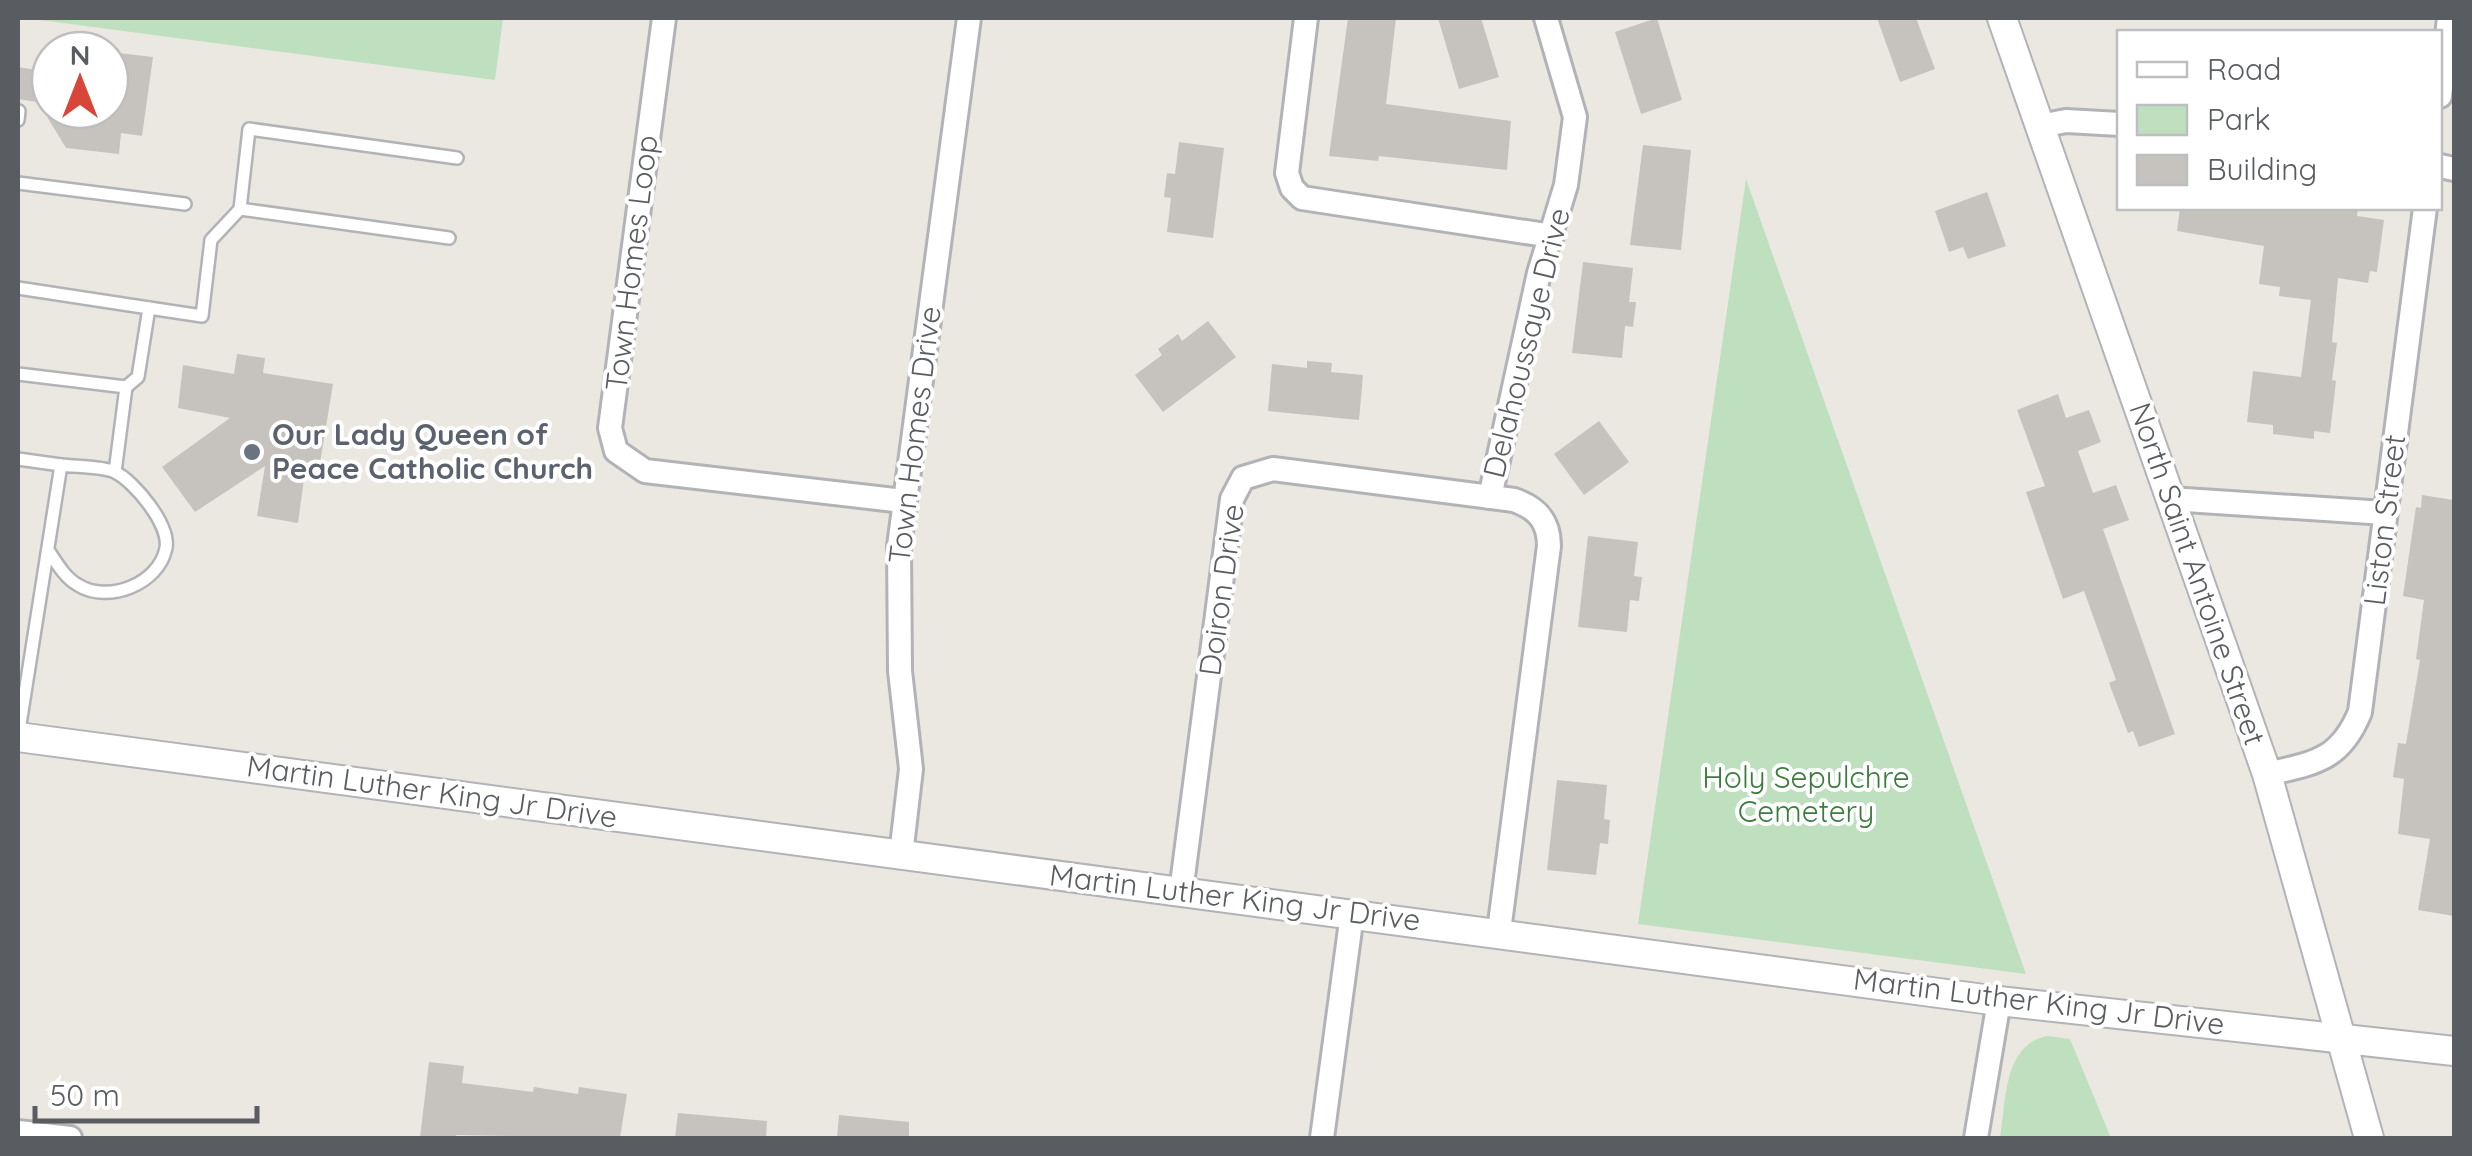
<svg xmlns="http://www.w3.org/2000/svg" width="2472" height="1156" viewBox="0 0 2472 1156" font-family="Quicksand,sans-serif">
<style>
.green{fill:#bee0be}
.building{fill:#c6c3be}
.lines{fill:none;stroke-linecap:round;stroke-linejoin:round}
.service-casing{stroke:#b1b3b7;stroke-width:16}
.minor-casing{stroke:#b1b3b7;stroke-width:28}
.tertiary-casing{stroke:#b1b3b7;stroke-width:32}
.service{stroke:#fff;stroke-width:11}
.minor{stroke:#fff;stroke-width:22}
.tertiary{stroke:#fff;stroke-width:28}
.worship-dot{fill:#6b7280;stroke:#fff;stroke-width:4}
.labels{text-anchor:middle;stroke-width:8;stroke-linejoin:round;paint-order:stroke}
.street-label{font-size:30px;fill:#595c60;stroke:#fff}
.worship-label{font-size:30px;font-weight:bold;fill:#5b616d;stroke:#fff;text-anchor:start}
.park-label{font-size:30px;fill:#3b7c3e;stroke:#fff}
</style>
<rect width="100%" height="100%" fill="#eae8e0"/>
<!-- green -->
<g class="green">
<polygon points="25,18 503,18 495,80"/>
<polygon points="1746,179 2026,974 1638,924"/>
<path d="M2048 1036 2070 1039 2111 1138H2000C2006 1103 2003 1043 2048 1036Z"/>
</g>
<!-- building -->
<g class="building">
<polygon points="1348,18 1396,18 1386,104 1511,121 1507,170 1379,156 1378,161 1329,156"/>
<polygon points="1438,18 1481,18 1499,77 1459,89"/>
<polygon points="1657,18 1682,100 1641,114 1615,32"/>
<polygon points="1877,18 1916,18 1935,69 1900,82"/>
<polygon points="110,52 153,57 142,136 121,133 119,154 66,148 43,110 110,110"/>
<polygon points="18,67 50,72 50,104 18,99"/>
<polygon points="1179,142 1224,148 1213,238 1167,232 1171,198 1164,197 1167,173 1175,174"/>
<polygon points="1643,145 1691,150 1681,250 1630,245"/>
<polygon points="1987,192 2006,246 1968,259 1963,247 1949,252 1935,211"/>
<polygon points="2180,208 2358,208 2357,216 2384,220 2377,272 2370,271 2368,283 2338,278 2332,342 2337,343 2332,380 2336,381 2330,433 2314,431 2314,439 2273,434 2273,425 2247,422 2253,371 2301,377 2311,300 2279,296 2280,287 2259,284 2264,246 2177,231"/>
<polygon points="1583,262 1633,268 1629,302 1636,302 1633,327 1625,326 1622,358 1572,353"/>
<polygon points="1208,321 1236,357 1163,412 1135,375 1162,355 1158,349 1178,334 1182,341"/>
<polygon points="237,354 265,358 263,373 333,384 317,481 304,479 298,523 257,516 265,466 195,512 162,467 230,418 178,408 183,365 234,374"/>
<polygon points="1307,361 1332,363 1331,372 1363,375 1359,420 1268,411 1272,364 1307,368"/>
<polygon points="2058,394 2066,418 2089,410 2101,442 2078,451 2093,493 2116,485 2129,520 2103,529 2175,734 2139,747 2133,731 2128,733 2109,683 2116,680 2084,591 2063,599 2026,492 2045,486 2017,410"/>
<polygon points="1599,421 1629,462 1584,495 1554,454"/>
<polygon points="2422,495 2454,500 2454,916 2418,910 2430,839 2398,834 2404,779 2393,777 2398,743 2406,744 2420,660 2416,659 2424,600 2403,596 2416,507 2421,508"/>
<polygon points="1588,536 1638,542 1634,576 1642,577 1639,601 1630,600 1627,632 1578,627"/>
<polygon points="1557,780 1607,785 1604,819 1610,820 1608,844 1600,843 1596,875 1547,870"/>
<polygon points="429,1062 464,1066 462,1083 533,1092 534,1087 578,1094 579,1087 627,1094 620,1138 456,1135 456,1138 420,1138"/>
<polygon points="678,1113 767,1121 766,1138 675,1138"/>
<polygon points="839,1115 909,1122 909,1138 837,1138"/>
</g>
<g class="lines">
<defs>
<g id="service">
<polyline points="18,120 19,111"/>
<polyline points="18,183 185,204"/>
<polyline points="240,209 249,129 457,158"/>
<polyline points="18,288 149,308 138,377 126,387"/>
<polyline points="149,308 202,316 211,240 240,209 449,238"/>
<polyline points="18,374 126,387 115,472"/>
<polyline points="18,459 61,465"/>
<path d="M18 737 61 465C77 467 101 466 115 472 135 482 170 525 166 548 159 584 108 604 78 585 65 578 56 562 48 550"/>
</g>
<g id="minor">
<polyline points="664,18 610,428 616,451 645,471 903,501"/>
<polyline points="1306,18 1287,173 1292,188 1302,198 1552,236"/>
<polyline points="2440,96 2449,18"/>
<polyline points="2040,126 2066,121 2120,124"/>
<polyline points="2440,166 2454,169"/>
<polyline points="1490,497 1539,273 1566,185 1575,117 1546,18"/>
<polyline points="2170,499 2385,513"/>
<path d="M2267 774C2314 763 2340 761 2360 712L2425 208"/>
<polyline points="901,855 911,769 900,671 899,546 969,18"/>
<path d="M1181 892 1232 499 1243 478 1273 469 1514 500C1537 508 1549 521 1549 546L1499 931"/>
<polyline points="18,1132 70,1138"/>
<polyline points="1322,1138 1352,914"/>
<polyline points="1976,1138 1999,1001"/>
</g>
<g id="tertiary">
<polyline points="2002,18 2267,774 2369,1138"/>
<polyline points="18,737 1999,1001 2454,1051"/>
</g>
</defs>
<!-- service casing -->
<use href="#service" class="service-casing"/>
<!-- minor casing -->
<use href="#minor" class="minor-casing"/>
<!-- tertiary casing -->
<use href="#tertiary" class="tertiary-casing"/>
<!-- service -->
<use href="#service" class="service"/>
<!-- minor -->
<use href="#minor" class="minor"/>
<!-- tertiary -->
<use href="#tertiary" class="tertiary"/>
</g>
<!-- markers -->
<circle class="worship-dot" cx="252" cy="452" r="10"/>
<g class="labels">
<!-- street labels -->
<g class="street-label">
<text transform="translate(632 263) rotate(-83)" y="10">Town Homes Loop</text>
<text transform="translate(1527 343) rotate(-76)" y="10">Delahoussaye Drive</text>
<text transform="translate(915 435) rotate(-83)" y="10">Town Homes Drive</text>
<text transform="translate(2385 520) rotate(-83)" y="10">Liston Street</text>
<text transform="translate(2197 574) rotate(71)" y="10">North Saint Antoine Street</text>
<text transform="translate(1222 590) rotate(-82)" y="10">Doiron Drive</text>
<text transform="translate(432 792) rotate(8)" y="10">Martin Luther King Jr Drive</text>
<text transform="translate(1235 898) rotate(7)" y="10">Martin Luther King Jr Drive</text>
<text transform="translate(2039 1002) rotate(7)" y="10">Martin Luther King Jr Drive</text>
</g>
<!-- worship labels -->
<g class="worship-label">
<text x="272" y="445">Our Lady Queen of<tspan x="272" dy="34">Peace Catholic Church</tspan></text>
</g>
<!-- park labels -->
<g class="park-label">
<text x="1806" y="788">Holy Sepulchre<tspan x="1806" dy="34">Cemetery</tspan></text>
</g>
</g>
<!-- border -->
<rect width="2472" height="1156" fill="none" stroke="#595c60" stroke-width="40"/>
<!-- legend -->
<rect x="2117" y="30" width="325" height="180" fill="#ffffff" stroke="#bdbebf" stroke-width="2.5"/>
<rect x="2137" y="62" width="50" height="15" fill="#ffffff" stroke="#bdbebf" stroke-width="2.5"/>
<text x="2207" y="80" font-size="30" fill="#595c60">Road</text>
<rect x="2137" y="105" width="50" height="30" fill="#bee0be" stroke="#bdbebf" stroke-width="2.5"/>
<text x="2207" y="130" font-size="30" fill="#595c60">Park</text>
<rect x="2137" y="155" width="50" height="30" fill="#c6c3be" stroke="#bdbebf" stroke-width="2.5"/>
<text x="2207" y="180" font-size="30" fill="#595c60">Building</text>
<!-- north arrow -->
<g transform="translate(80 80)"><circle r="48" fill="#ffffff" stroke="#bdbebf" stroke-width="2.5"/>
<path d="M0-8L18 38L0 25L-18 38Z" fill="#d74639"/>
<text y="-15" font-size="28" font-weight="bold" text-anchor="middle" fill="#595c60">N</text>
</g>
<!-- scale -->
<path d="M35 1106v15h222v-15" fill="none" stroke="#595c60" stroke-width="5"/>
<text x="50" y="1106" font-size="30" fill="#595c60" stroke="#ffffff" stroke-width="8" paint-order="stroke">50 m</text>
</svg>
